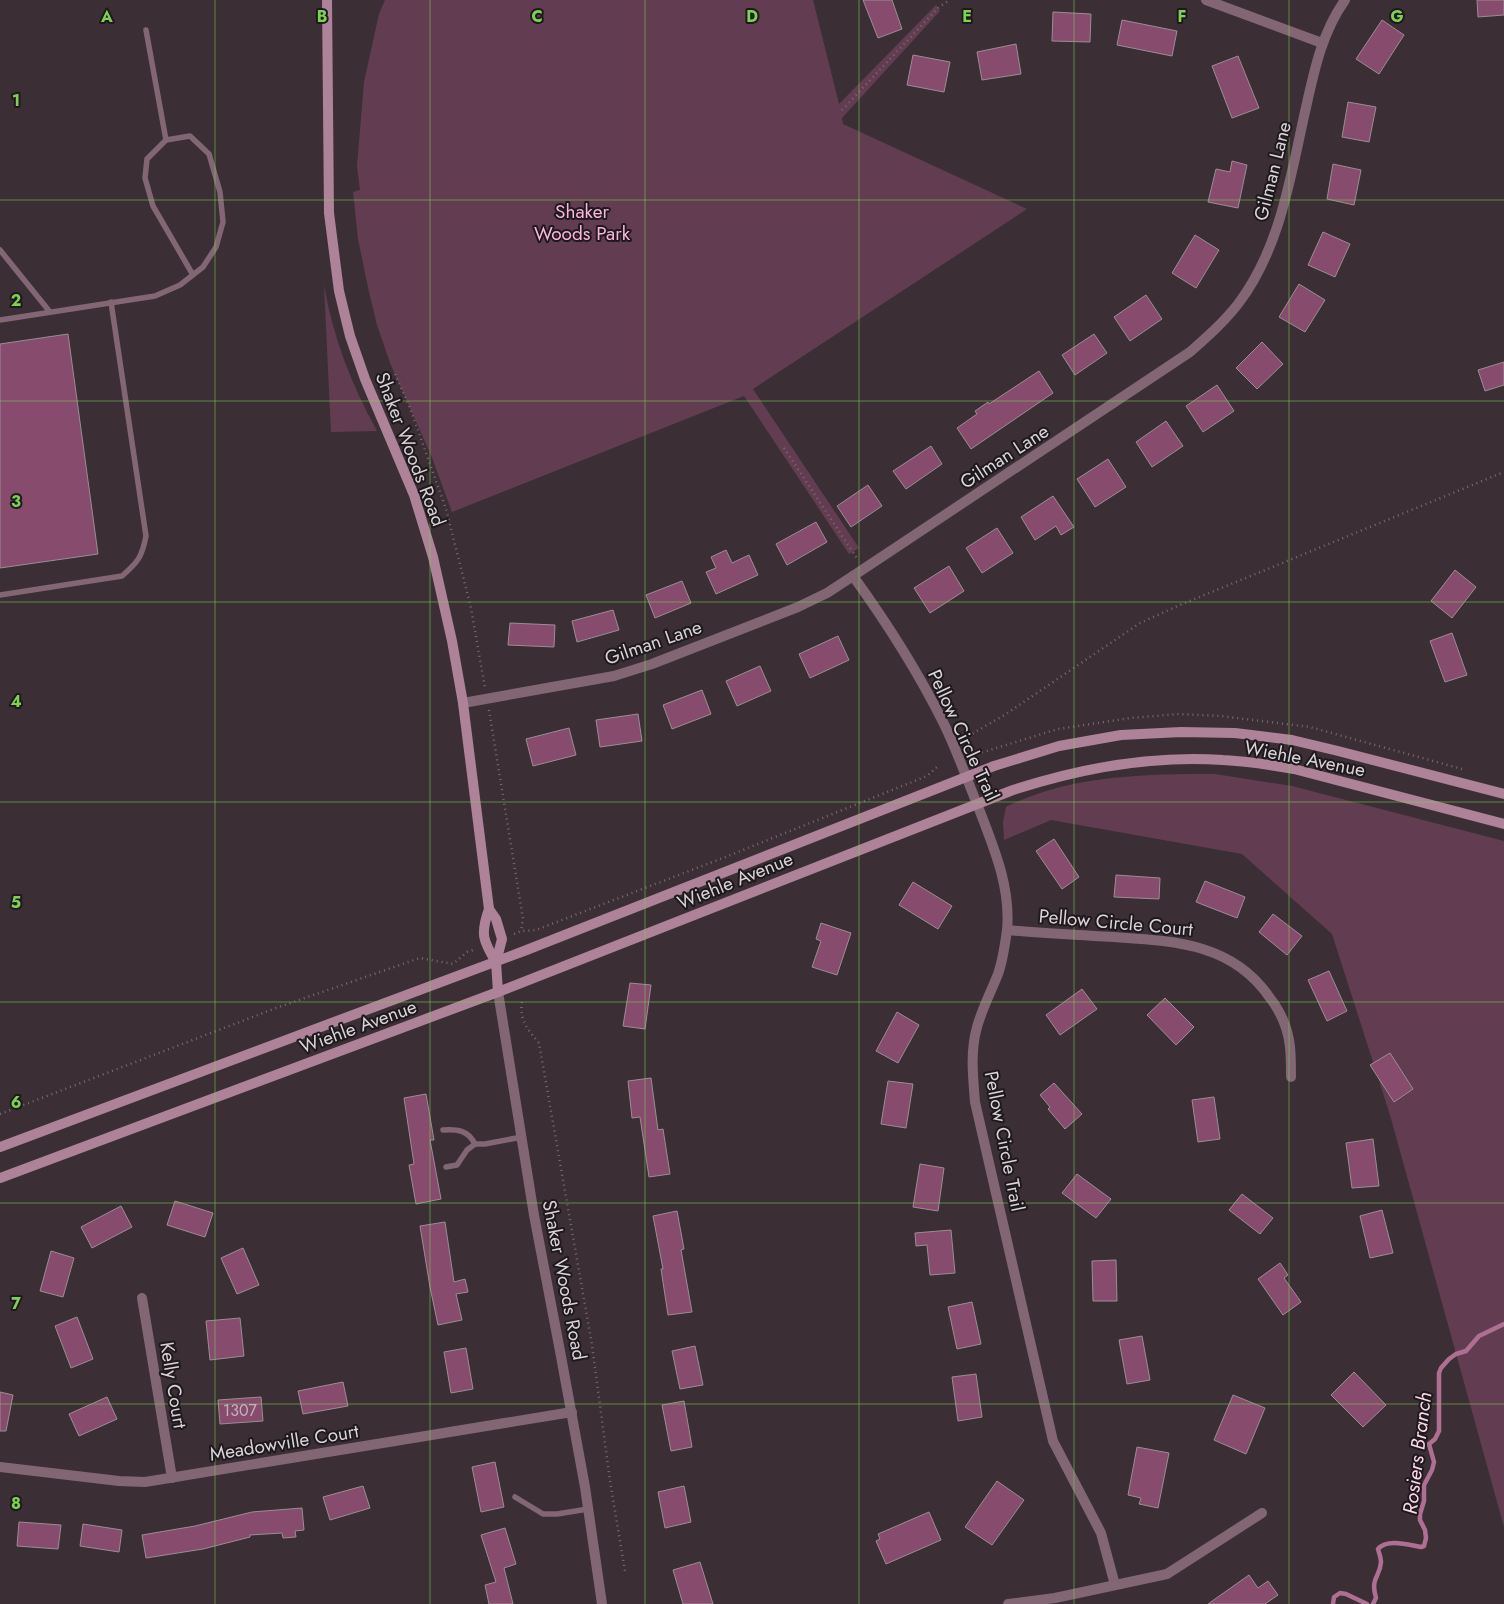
<svg xmlns="http://www.w3.org/2000/svg" width="1504" height="1604" viewBox="0 0 1504 1604" font-family="Jost,sans-serif">
<style>
.green{fill:#623d51}
.lines{fill:none;stroke-linecap:round;stroke-linejoin:round}
.stream{stroke:#af6f92;stroke-width:4.5}
.building{fill:#874b6d;stroke:#9b8d94}
.path{stroke:#766c71;stroke-width:2.5;stroke-dasharray:1 4;stroke-linecap:butt}
.lane{stroke:#826674;stroke-width:5.5}
.street{stroke:#826674;stroke-width:10}
.secondary{stroke:#ae8299;stroke-width:10}
.grid{fill:none;stroke:#7ed153;stroke-width:1;stroke-opacity:0.55}
.labels{text-anchor:middle;stroke-width:4;stroke-linejoin:round;paint-order:stroke}
.number-label{font-size:16px;fill:#c5b1bc}
.street-label{font-size:19px;fill:#dad3d7;stroke:#1e191c}
.park-label{font-size:19px;fill:#fdb4db;stroke:#1e191c}
.water-label{font-size:20px;font-style:italic;fill:#fcd6e9;stroke:#1e191c}
.grid-label{font-size:16px;text-anchor:middle;font-weight:bold;fill:#7ed153;stroke:#1e191c;stroke-width:4;stroke-linejoin:round;paint-order:stroke}
</style>
<rect width="100%" height="100%" fill="#3b2f35"/>
<!-- green -->
<g class="green">
<polygon points="385,0 813,0 839,104 936,5 940,11 842,118 843,124 1027,209 753,389 859,548 849,554 744,396 452,512 431,455 390,363 377,325 369,292 358,239 353,192 360,190 357,166 364,82 379,14"/>
<path d="M324 285C333 337 351 384 377 431L331 432Z"/>
<path d="M1215 774 1292 786 1504 841V1527L1390 1115 1332 934 1242 854 1051 820 1004 840 1003 822 1006 807C1069 775 1145 774 1215 774Z"/>
</g>
<g class="lines">
<!-- stream -->
<g class="stream">
<polyline points="1333,1604 1334,1597 1340,1593 1346,1594 1367,1604"/>
<path d="M1373 1604 1376 1598C1370 1577 1380 1578 1381 1562 1381 1558 1379 1553 1378 1549 1387 1538 1409 1545 1421 1547L1424 1546 1426 1538 1425 1530 1420 1520V1514L1424 1501V1485L1432 1470 1434 1462 1429 1444 1435 1439 1439 1431V1373L1441 1368 1449 1359 1456 1354 1466 1351 1479 1336 1504 1324"/>
</g>
</g>
<!-- building -->
<g class="building">
<polygon points="863,0 892,0 902,29 878,38"/>
<polygon points="1477,0 1504,0 1504,15 1478,17"/>
<polygon points="1053,12 1091,14 1090,42 1052,41"/>
<polygon points="1122,20 1177,31 1172,56 1117,45"/>
<polygon points="1382,20 1404,35 1379,74 1356,59"/>
<polygon points="1016,44 1021,74 982,80 977,52"/>
<polygon points="913,55 950,62 944,92 907,85"/>
<polygon points="1238,56 1259,108 1232,118 1212,66"/>
<polygon points="1348,102 1376,107 1369,142 1342,137"/>
<polygon points="1232,161 1247,165 1238,208 1208,202 1216,169 1230,172"/>
<polygon points="1333,164 1361,170 1354,205 1327,199"/>
<polygon points="1323,232 1350,244 1335,277 1308,265"/>
<polygon points="1195,235 1219,250 1196,288 1172,273"/>
<polygon points="1299,284 1325,300 1305,332 1279,317"/>
<polygon points="1146,295 1162,319 1130,341 1114,317"/>
<polygon points="68,334 98,554 0,568 0,344"/>
<polygon points="1094,334 1107,353 1075,375 1062,355"/>
<polygon points="1262,342 1283,364 1257,389 1236,368"/>
<polygon points="1504,362 1504,385 1485,391 1478,370"/>
<polygon points="1039,371 1053,393 971,449 957,428 977,414 975,411 988,402 989,404"/>
<polygon points="1217,385 1234,411 1203,432 1186,406"/>
<polygon points="1166,421 1183,446 1152,467 1136,442"/>
<polygon points="931,446 942,464 906,489 893,471"/>
<polygon points="1108,459 1126,487 1095,507 1077,479"/>
<polygon points="868,485 882,506 851,527 837,506"/>
<polygon points="1053,496 1074,527 1061,535 1056,526 1035,540 1021,517"/>
<polygon points="816,522 827,542 787,565 776,544"/>
<polygon points="997,528 1013,553 982,573 966,548"/>
<polygon points="726,550 732,563 749,555 758,575 716,594 706,572 716,568 711,557"/>
<polygon points="949,566 964,591 930,613 914,588"/>
<polygon points="1455,570 1476,587 1452,618 1431,601"/>
<polygon points="682,581 691,603 655,618 646,595"/>
<polygon points="613,610 619,630 577,642 572,621"/>
<polygon points="510,623 555,625 554,647 508,645"/>
<polygon points="1452,633 1467,675 1445,682 1430,641"/>
<polygon points="838,636 849,660 810,678 799,654"/>
<polygon points="760,666 771,691 737,706 726,681"/>
<polygon points="702,690 711,714 672,729 663,705"/>
<polygon points="638,714 642,741 600,747 596,720"/>
<polygon points="569,728 576,755 533,766 526,739"/>
<polygon points="1054,839 1079,877 1062,889 1036,851"/>
<polygon points="1116,875 1160,878 1159,899 1114,897"/>
<polygon points="1205,881 1245,897 1237,918 1196,902"/>
<polygon points="913,882 952,906 938,929 899,905"/>
<polygon points="1273,914 1302,936 1287,955 1259,932"/>
<polygon points="821,923 851,933 837,975 812,967 821,941 816,939"/>
<polygon points="1329,971 1347,1011 1327,1021 1308,980"/>
<polygon points="630,983 651,985 645,1029 623,1026"/>
<polygon points="1082,989 1097,1009 1060,1035 1046,1015"/>
<polygon points="1165,998 1194,1027 1176,1045 1147,1015"/>
<polygon points="897,1012 919,1025 898,1063 876,1051"/>
<polygon points="1390,1053 1413,1089 1394,1102 1370,1065"/>
<polygon points="651,1078 658,1130 663,1129 670,1174 649,1177 640,1117 632,1118 628,1081"/>
<polygon points="888,1081 913,1084 906,1128 881,1124"/>
<polygon points="1054,1083 1082,1114 1065,1129 1048,1109 1050,1107 1040,1095"/>
<polygon points="426,1094 434,1140 430,1140 441,1199 416,1204 409,1165 414,1164 404,1098"/>
<polygon points="1214,1097 1220,1139 1198,1142 1192,1100"/>
<polygon points="1373,1139 1379,1186 1352,1188 1346,1143"/>
<polygon points="920,1164 944,1168 938,1211 913,1207"/>
<polygon points="1077,1174 1111,1199 1096,1218 1062,1193"/>
<polygon points="1242,1194 1273,1218 1260,1234 1229,1210"/>
<polygon points="175,1201 213,1213 205,1237 167,1225"/>
<polygon points="121,1206 132,1227 92,1248 81,1227"/>
<polygon points="1382,1210 1393,1253 1370,1258 1360,1216"/>
<polygon points="677,1211 684,1249 681,1250 692,1312 668,1315 661,1269 663,1269 653,1216"/>
<polygon points="445,1222 454,1282 465,1279 468,1292 456,1294 462,1320 438,1325 430,1287 420,1226"/>
<polygon points="951,1230 955,1273 930,1275 927,1245 916,1246 915,1233"/>
<polygon points="243,1248 259,1285 237,1294 221,1258"/>
<polygon points="51,1251 74,1258 63,1297 40,1291"/>
<polygon points="1116,1260 1117,1301 1093,1301 1092,1261"/>
<polygon points="1280,1263 1288,1275 1284,1278 1301,1302 1283,1315 1258,1279"/>
<polygon points="972,1302 981,1344 957,1349 948,1307"/>
<polygon points="77,1317 93,1359 71,1368 55,1326"/>
<polygon points="240,1318 244,1356 210,1360 206,1321"/>
<polygon points="1142,1336 1150,1380 1127,1384 1119,1340"/>
<polygon points="695,1346 703,1385 680,1389 672,1351"/>
<polygon points="466,1348 473,1389 451,1393 444,1352"/>
<polygon points="1354,1372 1386,1405 1363,1427 1331,1395"/>
<polygon points="976,1374 982,1417 958,1421 952,1377"/>
<polygon points="343,1382 348,1406 303,1414 298,1391"/>
<polygon points="0,1392 13,1395 6,1431 0,1431"/>
<polygon points="1233,1395 1265,1408 1246,1454 1214,1440"/>
<polygon points="107,1397 117,1419 79,1436 69,1414"/>
<polygon points="261,1397 263,1421 220,1424 218,1400"/>
<polygon points="684,1401 692,1447 671,1451 662,1405"/>
<polygon points="1137,1447 1169,1453 1158,1508 1139,1504 1141,1498 1128,1495"/>
<polygon points="495,1462 504,1507 481,1512 472,1467"/>
<polygon points="997,1481 1024,1500 992,1545 965,1527"/>
<polygon points="363,1486 370,1508 330,1520 323,1497"/>
<polygon points="684,1486 691,1522 665,1528 658,1492"/>
<polygon points="302,1508 304,1530 295,1531 296,1537 283,1538 282,1533 250,1535 250,1537 203,1549 146,1558 142,1535 195,1526 252,1512"/>
<polygon points="929,1512 941,1540 886,1564 876,1541 880,1539 878,1534"/>
<polygon points="19,1522 61,1525 58,1549 17,1546"/>
<polygon points="83,1524 122,1530 119,1552 80,1546"/>
<polygon points="505,1528 516,1564 504,1568 513,1604 489,1604 485,1585 496,1582 481,1535"/>
<polygon points="700,1562 713,1604 683,1604 673,1570"/>
<polygon points="1249,1575 1258,1588 1268,1581 1278,1595 1265,1604 1208,1604"/>
</g>
<g class="lines">
<!-- path -->
<g class="path">
<polyline points="842,110 939,7 950,0"/>
<polyline points="395,374 410,408 446,509 471,608 485,688"/>
<polyline points="784,448 858,560"/>
<polyline points="489,710 523,919 521,931"/>
<polyline points="1462,769 1310,727 1221,716 1179,714 1131,718 1058,729 977,754 965,738 1006,714 1140,623 1180,605 1504,472"/>
<polyline points="514,934 521,931 536,930 728,856 927,776 937,767 940,769"/>
<path d="M522 1002C519 1020 528 1030 539 1043L592 1345 610 1481 625 1571"/>
<polyline points="0,1114 276,1008 420,958 453,964 467,952 476,949"/>
</g>
<!-- lane -->
<g class="lane">
<polyline points="146,30 166,140"/>
<polyline points="0,250 50,312"/>
<polyline points="0,320 155,296 180,285 203,267 216,247 223,222 220,192 209,154 190,136 166,140 147,159 145,178 153,206 193,275"/>
<path d="M0 595 122 576C138 562 142 557 146 536L111 302"/>
<path d="M443 1130C457 1129 468 1130 475 1144"/>
<polyline points="446,1167 457,1165 467,1150 475,1144 485,1144 522,1137"/>
<polyline points="515,1497 543,1514 557,1514 588,1509"/>
</g>
<!-- street -->
<g class="street">
<polyline points="1206,0 1322,43"/>
<path d="M853 576C887 623 917 670 943 722 957 750 967 780 979 809 994 848 1011 888 1007 930 1005 945 1003 960 998 974 991 992 982 1009 977 1027 970 1052 973 1077 975 1102L1053 1441 1101 1533 1115 1585"/>
<path d="M463 703 614 676 652 664 798 607 827 593 853 576 1190 352C1207 337 1224 322 1238 304 1282 246 1291 172 1307 103 1315 67 1323 31 1345 0"/>
<path d="M1007 930C1042 933 1078 935 1114 937 1174 941 1233 943 1270 998 1281 1012 1288 1028 1290 1047 1291 1056 1291 1067 1291 1077"/>
<polyline points="498,992 534,1215 560,1351 585,1487 602,1604"/>
<polyline points="142,1298 172,1478"/>
<polyline points="0,1467 119,1481 145,1482 572,1412"/>
<polyline points="1008,1604 1055,1598 1167,1574 1262,1513"/>
</g>
<!-- secondary -->
<g class="secondary">
<path d="M327 0 329 213 339 291 350 336 365 379 414 495 433 557 452 641 463 703 489 909C480 934 483 941 496 962"/>
<polyline points="489,909 496,919 502,939 496,962 498,992"/>
<polyline points="0,1147 524,951 994,766 1059,746 1121,735 1181,732 1235,733 1292,740 1338,751 1504,794"/>
<path d="M0 1178 498 992 1013 790C1081 768 1151 755 1223 760 1247 761 1271 765 1294 769L1504 824"/>
</g>
</g>
<!-- grid -->
<path class="grid" d="M215 0V1604M430 0V1604M645 0V1604M859 0V1604M1074 0V1604M1289 0V1604M0 200H1504M0 401H1504M0 602H1504M0 802H1504M0 1002H1504M0 1203H1504M0 1404H1504"/>
<g class="labels">
<!-- number labels -->
<g class="number-label">
<text x="240" y="1416">1307</text>
</g>
<!-- street labels -->
<g class="street-label">
<text transform="translate(1272 171) rotate(-76)" y="7">Gilman Lane</text>
<text transform="translate(411 449) rotate(69)" y="7">Shaker Woods Road</text>
<text transform="translate(1004 456) rotate(-33)" y="7">Gilman Lane</text>
<text transform="translate(653 642) rotate(-19)" y="7">Gilman Lane</text>
<text transform="translate(964 735) rotate(65)" y="7">Pellow Circle Trail</text>
<text transform="translate(1305 758) rotate(11)" y="7">Wiehle Avenue</text>
<text transform="translate(735 880) rotate(-22)" y="7">Wiehle Avenue</text>
<text transform="translate(1116 922) rotate(5)" y="7">Pellow Circle Court</text>
<text transform="translate(358 1026) rotate(-20)" y="7">Wiehle Avenue</text>
<text transform="translate(1005 1141) rotate(79)" y="7">Pellow Circle Trail</text>
<text transform="translate(565 1280) rotate(79)" y="7">Shaker Woods Road</text>
<text transform="translate(174 1385) rotate(81)" y="7">Kelly Court</text>
<text transform="translate(284 1442) rotate(-9)" y="7">Meadowville Court</text>
</g>
<!-- park labels -->
<g class="park-label">
<text x="582" y="218">Shaker<tspan x="582" dy="22">Woods Park</tspan></text>
</g>
<!-- water labels -->
<g class="water-label">
<text transform="translate(1417 1453) rotate(-83)" y="7">Rosiers Branch</text>
</g>
</g>
<g class="grid-label">
<text x="107" y="22">A</text>
<text x="322" y="22">B</text>
<text x="537" y="22">C</text>
<text x="752" y="22">D</text>
<text x="967" y="22">E</text>
<text x="1182" y="22">F</text>
<text x="1397" y="22">G</text>
<text x="16" y="106">1</text>
<text x="16" y="306">2</text>
<text x="16" y="507">3</text>
<text x="16" y="707">4</text>
<text x="16" y="908">5</text>
<text x="16" y="1108">6</text>
<text x="16" y="1309">7</text>
<text x="16" y="1509">8</text>
</g>
</svg>
